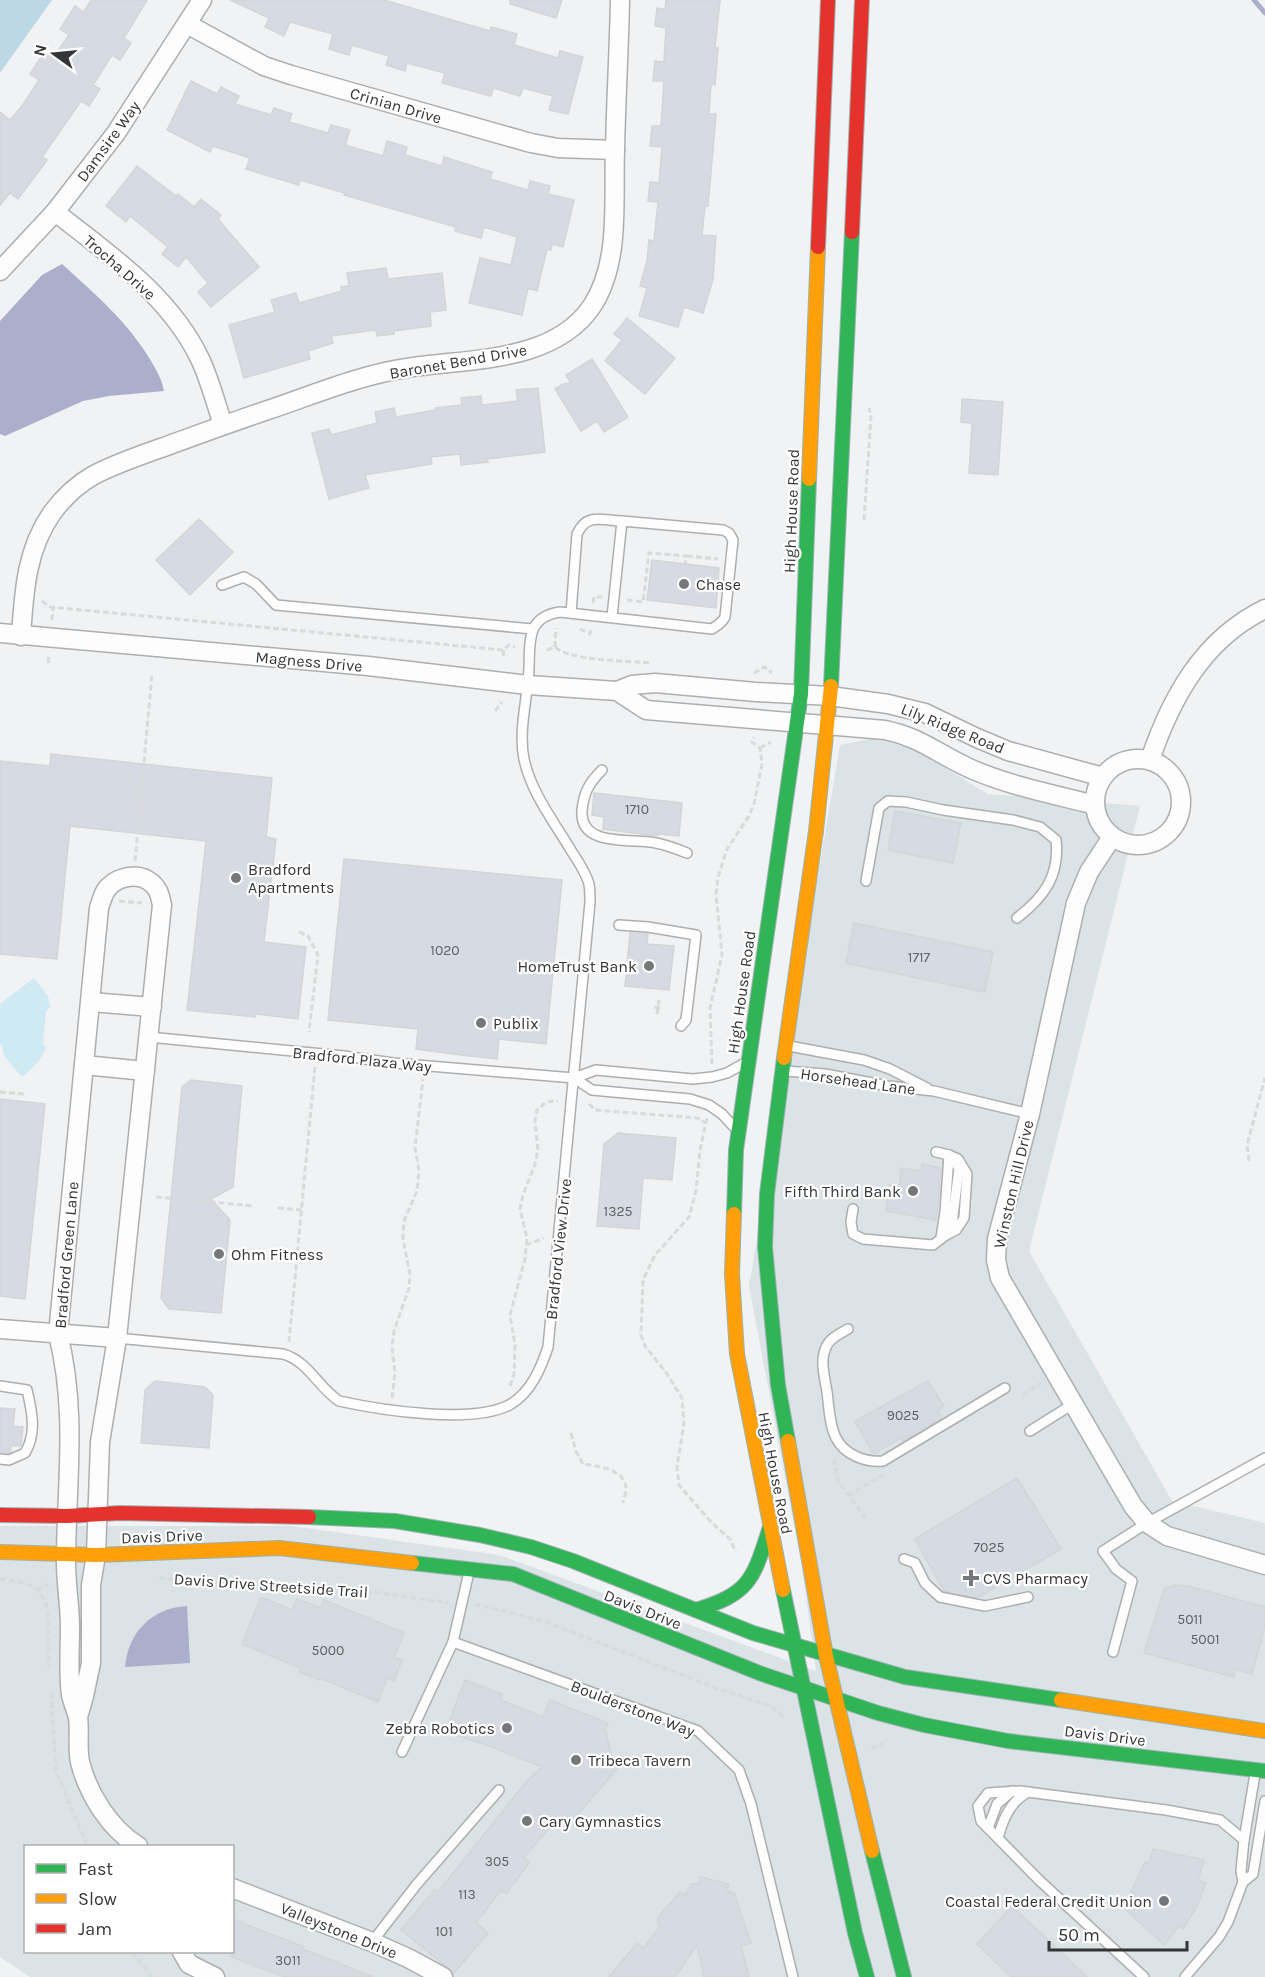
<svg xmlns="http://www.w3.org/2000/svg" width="1265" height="1977" viewBox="0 0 1265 1977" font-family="Karla,sans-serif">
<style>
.built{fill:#dbe3e6;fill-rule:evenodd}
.green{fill:#d0eaf4}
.forest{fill:#bcd8e4}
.water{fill:#abafcb}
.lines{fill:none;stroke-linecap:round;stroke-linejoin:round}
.stream{stroke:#abafcb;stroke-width:5}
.building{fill:#d6dbe3;stroke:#d3d5d6;stroke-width:1.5}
.lane-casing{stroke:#adaeaf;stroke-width:12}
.street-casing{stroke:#adaeaf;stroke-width:21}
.fast-casing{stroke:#9ab2b3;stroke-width:16}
.slow-casing{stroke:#9ab2b3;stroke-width:16}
.jam-casing{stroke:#9ab2b3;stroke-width:16}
.path{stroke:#d9dada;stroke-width:3;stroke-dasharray:6 3;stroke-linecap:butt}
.lane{stroke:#fdfdfd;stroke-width:9}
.street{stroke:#fdfdfd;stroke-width:18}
.fast{stroke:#30b455;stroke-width:14}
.slow{stroke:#ff9f0a;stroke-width:14}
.jam{stroke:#e5322d;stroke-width:14}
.poi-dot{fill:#767778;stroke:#fff;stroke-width:2}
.labels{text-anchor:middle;stroke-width:4.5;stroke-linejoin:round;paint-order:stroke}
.number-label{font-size:14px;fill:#5f6164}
.street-label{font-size:16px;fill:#343536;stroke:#fff}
.poi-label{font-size:16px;fill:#343536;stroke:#fff;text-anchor:start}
</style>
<rect width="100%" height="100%" fill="#f0f2f4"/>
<!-- built -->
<path class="built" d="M874 738 912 748 988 794 1140 806 1029 1251 1172 1501 1265 1523V1977H30L0 1957V1526H292L499 1555 816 1671 802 1567 749 1286 840 745ZM26 1846H232V1952H26Z"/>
<!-- green -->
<path class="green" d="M34 978 48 996 50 1007 46 1011 43 1044 46 1047C41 1061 33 1068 22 1077L4 1056 2 1045 0 1044V1004Z"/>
<!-- forest -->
<polygon class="forest" points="0,0 52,0 0,73"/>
<!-- water -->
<g class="water">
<path d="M62 264C95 294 128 322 151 361 157 371 162 380 164 391L109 396 83 401 5 436 0 434V321L42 275Z"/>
<path d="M187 1606 190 1663 125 1667C128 1632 152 1608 187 1606Z"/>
</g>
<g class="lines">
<!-- stream -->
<polyline class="stream" points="1254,0 1265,13"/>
</g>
<!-- building -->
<g class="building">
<polygon points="91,0 147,0 124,38 131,43 120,60 112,55 93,85 100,89 89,106 81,101 42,157 47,160 36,175 18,199 10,193 0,205 0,112 10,120 22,106 39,80 30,74 44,52 53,58 69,35 60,29 75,6 84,12"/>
<polygon points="230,0 384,0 490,31 491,27 517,34 514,45 558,58 560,51 583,57 568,114 549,110 553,96 523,88 520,96 493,88 491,96 442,83 445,73 407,63 405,71 386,65 389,56 352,45 349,55 329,49 333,34 290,22 284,36 265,27 269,18"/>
<polygon points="510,0 562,0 556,18 510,4"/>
<polygon points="666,0 720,0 715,48 718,48 715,85 711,84 709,114 716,114 713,150 708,206 705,206 702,235 716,236 713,279 703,313 684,307 678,327 639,316 647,288 640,286 647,261 649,240 654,241 658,202 648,201 650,182 659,183 662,147 650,146 652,126 661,126 664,81 653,81 655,61 664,62 666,28 655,26 657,8 665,9"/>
<polygon points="191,81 217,94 221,87 239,96 235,104 271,115 274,108 292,114 289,122 328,133 331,125 350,130 345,145 383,156 387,141 407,147 405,155 442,166 444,157 492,172 490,179 528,190 530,181 550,186 548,194 574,200 563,247 552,244 551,250 547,249 537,291 528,288 522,315 469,303 480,258 511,265 517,237 484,227 481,238 455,231 456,227 344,195 345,193 300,180 299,185 246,169 250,158 213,146 210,152 167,130"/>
<polygon points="137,166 176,196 178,194 194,207 201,199 221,215 218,219 259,267 211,307 198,292 208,283 186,257 178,267 162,254 168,247 130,216 126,222 106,206"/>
<polygon points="386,268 388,279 442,273 446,310 430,312 431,326 394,331 394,334 377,336 376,330 331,336 333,343 308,351 310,359 244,378 229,325 275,312 271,300 296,293 299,303 342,291 341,287 349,286 347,273"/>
<polygon points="627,318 675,358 645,394 605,361 622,340 614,334"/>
<polygon points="592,359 628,417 604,432 597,421 581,431 555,389 563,384 571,383 566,375"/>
<polygon points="538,388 545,452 487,459 488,462 461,465 460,454 431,457 432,464 365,475 369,488 329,499 312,433 329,429 331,435 377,423 375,412 394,408 396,417 435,410 435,408 462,405 461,398 481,396 482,405 518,401 516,390"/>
<polygon points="962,399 1003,402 998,475 969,473 972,423 961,422"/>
<polygon points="199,519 233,552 190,595 156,560"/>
<polygon points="652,560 719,568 716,608 647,600"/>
<polygon points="51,754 272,778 266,837 276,839 264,942 306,947 298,1019 256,1014 255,1017 187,1010 206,841 70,826 57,959 0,954 0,761 50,766"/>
<polygon points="594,793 682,803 679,836 658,834 657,836 603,829 604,817 592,815"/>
<polygon points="895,811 961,823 953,863 888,850"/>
<polygon points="344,859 562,880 546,1044 499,1039 497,1059 461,1055 416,1049 418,1029 328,1020"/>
<polygon points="854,923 993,952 985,992 846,963"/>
<polygon points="630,933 648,934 647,944 674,946 669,990 625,986"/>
<polygon points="191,1080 242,1086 233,1187 211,1199 230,1220 221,1313 169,1309 161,1298 182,1087"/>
<polygon points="0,1099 45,1104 25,1299 0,1296"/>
<polygon points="618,1133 676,1138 672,1180 643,1178 639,1229 597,1226 604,1144"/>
<polygon points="922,1164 941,1168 936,1220 886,1211 889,1185 900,1185 901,1168 921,1171"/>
<polygon points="155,1381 205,1387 213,1395 209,1448 141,1443 145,1390"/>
<polygon points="928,1381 944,1406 937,1411 942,1418 903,1441 900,1438 874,1454 855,1421"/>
<polygon points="0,1408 15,1409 13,1426 23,1427 21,1446 11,1446 11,1452 8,1453 0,1452"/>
<polygon points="1017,1478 1061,1549 977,1598 944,1591 915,1539"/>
<polygon points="1175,1585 1188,1586 1265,1607 1265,1626 1252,1674 1235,1669 1234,1677 1144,1653 1164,1589"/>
<polygon points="261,1597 292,1610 297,1599 321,1608 324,1600 404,1633 394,1657 402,1660 394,1681 387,1678 378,1702 320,1678 319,1680 299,1672 300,1668 242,1644"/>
<polygon points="465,1680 502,1694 501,1700 543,1717 550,1700 608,1723 605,1728 613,1762 619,1767 572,1821 563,1813 524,1857 529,1863 506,1894 501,1890 476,1923 488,1933 454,1973 401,1930 435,1889 438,1892 526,1782 542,1767 484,1744 445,1732"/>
<polygon points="1153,1849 1204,1860 1198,1880 1206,1883 1196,1908 1183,1929 1179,1926 1164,1945 1124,1908 1134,1894 1131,1892 1145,1862 1149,1863"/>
<polygon points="700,1877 729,1884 727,1891 734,1893 751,1943 741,1945 749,1977 704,1977 697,1945 675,1977 609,1977 637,1943 644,1948 661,1925 658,1923 658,1917 680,1892 685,1895 692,1884 699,1884"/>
<polygon points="1012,1906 1087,1977 1011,1977 977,1944"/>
<polygon points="232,1919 304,1947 303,1949 373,1977 285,1977 232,1957"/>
</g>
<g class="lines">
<defs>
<g id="lane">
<polyline points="222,585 244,577 256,584 276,605 533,629"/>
<path d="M571 613 577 534C587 513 600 520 622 521"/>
<path d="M602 770C589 783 584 792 582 810 579 848 632 838 656 843 667 845 677 849 687 853"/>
<path d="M866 881 879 808 888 801 906 802 943 810 1013 820 1040 827 1056 840C1060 876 1044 897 1017 918"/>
<polyline points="619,925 648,927 696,935 686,1020 681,1026"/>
<polyline points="149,1037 344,1056 393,1063 574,1078 596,1070 693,1079 712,1077 727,1073 743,1064"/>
<polyline points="789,1046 864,1060 890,1069 927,1088"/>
<polyline points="785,1071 825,1074 888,1086 934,1091 1030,1114"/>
<polyline points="574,1078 592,1090 690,1099 709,1105 722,1114 733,1126"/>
<polyline points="853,1209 851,1222 853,1234 863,1239 933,1245 946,1235 952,1224 959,1168 949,1155 936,1152"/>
<polyline points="941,1238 945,1212 949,1155 958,1159 967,1174 964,1218 956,1230 946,1235"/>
<path d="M848 1329C839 1334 828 1339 825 1350 820 1363 825 1378 827 1392 829 1406 829 1424 836 1438 844 1454 865 1463 883 1461L1005 1388"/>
<path d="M117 1338 283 1354C308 1361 318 1387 339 1401 380 1410 475 1425 511 1404 531 1392 541 1368 548 1347L590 902C590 897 590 890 589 884 586 873 578 861 572 852 555 823 531 793 524 759 518 730 528 697 529 668 530 640 527 617 560 612L712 629C718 625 722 623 725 617L733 540 729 533 723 530 622 521 612 617"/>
<path d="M0 1386 27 1390C32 1411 37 1433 25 1453L9 1460 0 1459"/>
<polyline points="1030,1431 1073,1404"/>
<polyline points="904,1559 915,1563 925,1583 940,1597 985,1606 1028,1597"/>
<polyline points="469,1572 453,1642 698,1731 739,1770 751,1804 793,1977"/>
<polyline points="1113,1652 1132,1581 1116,1569 1103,1551 1147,1523 1265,1458"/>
<polyline points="402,1752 453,1642"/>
<polyline points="988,1828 997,1804 1012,1791"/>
<path d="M998 1838C1003 1819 1010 1802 1028 1792"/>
<polyline points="1243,1882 1253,1874 1265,1801"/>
<polyline points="372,1942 417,1884 499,1790"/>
<polyline points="1144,1977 1039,1880 981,1821 978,1806 988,1793 1020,1791 1166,1810 1220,1820 1244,1840"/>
<polyline points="1185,1977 1219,1937 1228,1922 1243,1882 1241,1871 1244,1840 1255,1774"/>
</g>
<g id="street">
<polyline points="187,24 264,66 291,75 531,143 558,148 615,150"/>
<path d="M55 212C109 254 170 296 200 359 210 380 216 404 223 425"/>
<polyline points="0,271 55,212 116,133 202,0"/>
<path d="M0 633 368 666 528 685 617 691 646 710 885 730C920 737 938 754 969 768 1009 786 1053 794 1095 805"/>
<path d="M21 636C24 592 26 550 52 513 63 498 78 484 94 475 115 464 138 456 161 448 197 435 232 422 268 410 313 395 359 375 407 368 467 358 553 364 592 306 621 262 613 200 615 150 616 100 619 50 620 0"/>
<polyline points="617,691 632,685 655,683 756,692 830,696 888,704 925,713 977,738 1008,751 1103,777"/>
<circle cx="1138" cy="802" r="43"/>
<path d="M1150 760C1171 698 1203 639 1265 609"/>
<polyline points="1112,837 1089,872 1076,903 1030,1114 997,1239 996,1260 1000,1278 1133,1506 1147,1523 1167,1536 1265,1565"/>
<polyline points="91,1002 152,1007"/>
<polyline points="84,1065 145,1071"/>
<polyline points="0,1329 117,1338"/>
<path d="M78 1717 84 1696 91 1663V1585L96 1555 100 1442 117 1338 162 905C161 901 160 895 158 891 147 871 119 873 106 890 103 895 101 902 99 908L58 1334C77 1410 67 1478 66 1555 65 1579 70 1603 70 1627 70 1650 68 1673 71 1695 73 1703 76 1710 78 1717 80 1732 77 1747 80 1762 88 1794 110 1829 138 1846"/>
<polyline points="232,1888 372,1942 408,1958 443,1977"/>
<polyline points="182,1952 189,1964 215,1977"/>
</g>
<g id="fast">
<polyline points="831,686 852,232"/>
<polyline points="784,1058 767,1194 765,1247 778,1385 788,1441"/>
<polyline points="734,1214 736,1150 801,694 809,479"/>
<polyline points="309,1517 395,1521 480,1535 531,1547 573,1561 753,1633 905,1677 1061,1700"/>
<polyline points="412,1563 513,1574 762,1674 878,1713 924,1725 1008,1741 1265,1771"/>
<polyline points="783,1590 855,1933 867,1977"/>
<path d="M696 1610C751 1593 753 1579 770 1527"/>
<polyline points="872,1851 904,1977"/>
</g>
<g id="slow">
<polyline points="809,479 818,247"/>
<polyline points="784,1058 816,831 831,686"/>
<polyline points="734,1214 732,1274 737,1354 783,1590"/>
<polyline points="788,1441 826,1656 872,1851"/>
<polyline points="0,1552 96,1555 279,1548 412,1563"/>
<polyline points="1061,1700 1265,1731"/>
</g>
<g id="jam">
<polyline points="852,232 862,0"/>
<polyline points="818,247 828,0"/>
<polyline points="0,1515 67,1516 120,1513 309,1517"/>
</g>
</defs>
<!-- lane casing -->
<use href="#lane" class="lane-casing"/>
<!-- street casing -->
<use href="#street" class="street-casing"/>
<!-- fast casing -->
<use href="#fast" class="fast-casing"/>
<!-- slow casing -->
<use href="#slow" class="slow-casing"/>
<!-- jam casing -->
<use href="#jam" class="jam-casing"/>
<!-- path -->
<g class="path">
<polyline points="864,520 871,416 869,408"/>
<polyline points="687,556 718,559"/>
<polyline points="627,600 643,602 649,553 687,556 685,564"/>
<polyline points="42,601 50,607 503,650 509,645 515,647"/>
<polyline points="593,603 594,597 602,597"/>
<polyline points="52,620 53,607"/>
<polyline points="580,629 590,634 591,628"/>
<polyline points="555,647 556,628"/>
<polyline points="503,650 504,658"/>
<path d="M547 650 555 647C569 661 631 661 652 663"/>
<polyline points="48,663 49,654"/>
<polyline points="754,673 764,667 772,673"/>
<polyline points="495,711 502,702"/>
<polyline points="760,748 771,742"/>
<polyline points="135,861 152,674"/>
<polyline points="119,901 142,903"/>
<polyline points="299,932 308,936 318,955 309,1032"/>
<polyline points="654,1007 661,1008"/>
<polyline points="657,1014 659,1000"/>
<polyline points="712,1064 710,1008 722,955 716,894 718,877 727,849 749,816 754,804 762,764 760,748 752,742 754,737"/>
<polyline points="0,1092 24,1094"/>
<polyline points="589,1104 595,1110 698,1118 706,1123"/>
<polyline points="707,1118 700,1150 696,1191 689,1217 655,1255 643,1280 641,1335 645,1346 667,1374 682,1398 684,1423 677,1467 679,1485 711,1522 730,1539 736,1552"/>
<polyline points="1249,1161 1247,1145 1265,1078"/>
<polyline points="156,1197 253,1206"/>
<polyline points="278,1208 301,1210"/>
<polyline points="526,1245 544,1238"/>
<polyline points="289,1342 315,1066"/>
<polyline points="510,1386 514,1374 515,1345 510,1315 525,1259 527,1238 520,1209 523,1195 535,1164 538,1150 535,1121 537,1110 546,1102 558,1101"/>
<polyline points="1023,1395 1041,1383"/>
<polyline points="392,1398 395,1373 392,1346 394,1331 409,1288 410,1274 403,1239 404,1221 417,1191 419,1171 415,1148 423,1079"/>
<path d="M571 1433 576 1451 583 1464C597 1466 625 1469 626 1488 626 1493 624 1499 623 1503"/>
<polyline points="834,1459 837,1479 865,1518"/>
<polyline points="848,1496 883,1475"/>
<polyline points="159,1578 211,1583 308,1587 374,1592 448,1603"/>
<path d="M0 1579C26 1583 38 1582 48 1609L49 1668"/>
<polyline points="38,1590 44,1585 49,1585"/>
<polyline points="475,1604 546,1622 716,1688 768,1705 780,1713 785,1719"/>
<polyline points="51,1693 56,1771 87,1846"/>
<polyline points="871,1746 878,1748 887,1739"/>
<polyline points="132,1952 152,1977"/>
</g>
<!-- lane -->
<use href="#lane" class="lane"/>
<!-- street -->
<use href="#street" class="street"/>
<!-- fast -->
<use href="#fast" class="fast"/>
<!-- slow -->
<use href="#slow" class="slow"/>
<!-- jam -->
<use href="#jam" class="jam"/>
</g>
<!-- markers -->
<g class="poi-dot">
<circle cx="684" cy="584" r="6"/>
<circle cx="236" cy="878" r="6"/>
<circle cx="649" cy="966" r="6"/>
<circle cx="481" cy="1023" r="6"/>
<circle cx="913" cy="1191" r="6"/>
<circle cx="219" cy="1254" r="6"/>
<path d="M968 1569h6v6h6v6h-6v6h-6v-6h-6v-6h6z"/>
<circle cx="507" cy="1728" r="6"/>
<circle cx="576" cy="1760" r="6"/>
<circle cx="527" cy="1821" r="6"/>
<circle cx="1164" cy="1901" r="6"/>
</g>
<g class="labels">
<!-- number labels -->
<g class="number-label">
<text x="637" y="814">1710</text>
<text x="445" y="955">1020</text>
<text x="919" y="962">1717</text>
<text x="618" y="1216">1325</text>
<text x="903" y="1420">9025</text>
<text x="989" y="1552">7025</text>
<text x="1190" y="1624">5011</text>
<text x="1205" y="1644">5001</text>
<text x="328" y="1655">5000</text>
<text x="497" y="1866">305</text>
<text x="467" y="1899">113</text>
<text x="444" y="1936">101</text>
<text x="288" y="1965">3011</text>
</g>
<!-- street labels -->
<g class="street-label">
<text transform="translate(396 105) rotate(16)" y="6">Crinian Drive</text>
<text transform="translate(108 141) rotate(-54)" y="6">Damsire Way</text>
<text transform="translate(120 267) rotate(41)" y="6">Trocha Drive</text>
<text transform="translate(458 361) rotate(-10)" y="6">Baronet Bend Drive</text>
<text transform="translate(791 511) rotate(-88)" y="6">High House Road</text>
<text transform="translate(309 661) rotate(5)" y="6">Magness Drive</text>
<text transform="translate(953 728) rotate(22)" y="6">Lily Ridge Road</text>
<text transform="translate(741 992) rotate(-82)" y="6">High House Road</text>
<text transform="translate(362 1059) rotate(6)" y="6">Bradford Plaza Way</text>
<text transform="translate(858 1081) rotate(8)" y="6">Horsehead Lane</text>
<text transform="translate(1013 1184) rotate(-77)" y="6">Winston Hill Drive</text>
<text transform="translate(558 1249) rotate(-84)" y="6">Bradford View Drive</text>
<text transform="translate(66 1255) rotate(-85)" y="6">Bradford Green Lane</text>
<text transform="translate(776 1473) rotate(79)" y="6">High House Road</text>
<text transform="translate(162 1536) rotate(-2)" y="6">Davis Drive</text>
<text transform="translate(271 1585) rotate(4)" y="6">Davis Drive Streetside Trail</text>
<text transform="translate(643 1609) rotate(22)" y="6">Davis Drive</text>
<text transform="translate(633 1708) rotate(21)" y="6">Boulderstone Way</text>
<text transform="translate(1105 1735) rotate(7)" y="6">Davis Drive</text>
<text transform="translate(339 1930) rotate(22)" y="6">Valleystone Drive</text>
</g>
<!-- poi labels -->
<g class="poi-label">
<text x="696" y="590">Chase</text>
<text x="248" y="875">Bradford<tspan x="248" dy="18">Apartments</tspan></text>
<text x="637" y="972" text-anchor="end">HomeTrust Bank</text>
<text x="493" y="1029">Publix</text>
<text x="901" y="1197" text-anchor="end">Fifth Third Bank</text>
<text x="231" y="1260">Ohm Fitness</text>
<text x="983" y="1584">CVS Pharmacy</text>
<text x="495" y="1734" text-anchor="end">Zebra Robotics</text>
<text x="588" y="1766">Tribeca Tavern</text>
<text x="539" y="1827">Cary Gymnastics</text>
<text x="1152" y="1907" text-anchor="end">Coastal Federal Credit Union</text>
</g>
</g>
<!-- legend -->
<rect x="24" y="1845" width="210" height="108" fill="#ffffff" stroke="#aeaeaf" stroke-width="1.5"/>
<rect x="36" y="1864" width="30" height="9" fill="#30b455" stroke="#aeaeaf" stroke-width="1.5"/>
<text x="78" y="1875" font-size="18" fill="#343536">Fast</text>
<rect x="36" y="1894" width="30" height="9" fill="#ff9f0a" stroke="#aeaeaf" stroke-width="1.5"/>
<text x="78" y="1905" font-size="18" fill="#343536">Slow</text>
<rect x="36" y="1924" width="30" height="9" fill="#e5322d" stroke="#aeaeaf" stroke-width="1.5"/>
<text x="78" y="1935" font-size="18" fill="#343536">Jam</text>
<!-- north arrow -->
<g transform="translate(54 54) rotate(285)" stroke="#ffffff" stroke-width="4.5" paint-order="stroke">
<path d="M0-4.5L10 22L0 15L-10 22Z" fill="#343536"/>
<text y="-9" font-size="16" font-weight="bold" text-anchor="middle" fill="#343536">N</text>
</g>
<!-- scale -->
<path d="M1049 1941v9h138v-9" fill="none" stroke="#343536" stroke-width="3"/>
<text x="1058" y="1941" font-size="18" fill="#343536" stroke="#ffffff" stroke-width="4.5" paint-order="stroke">50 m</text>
</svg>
